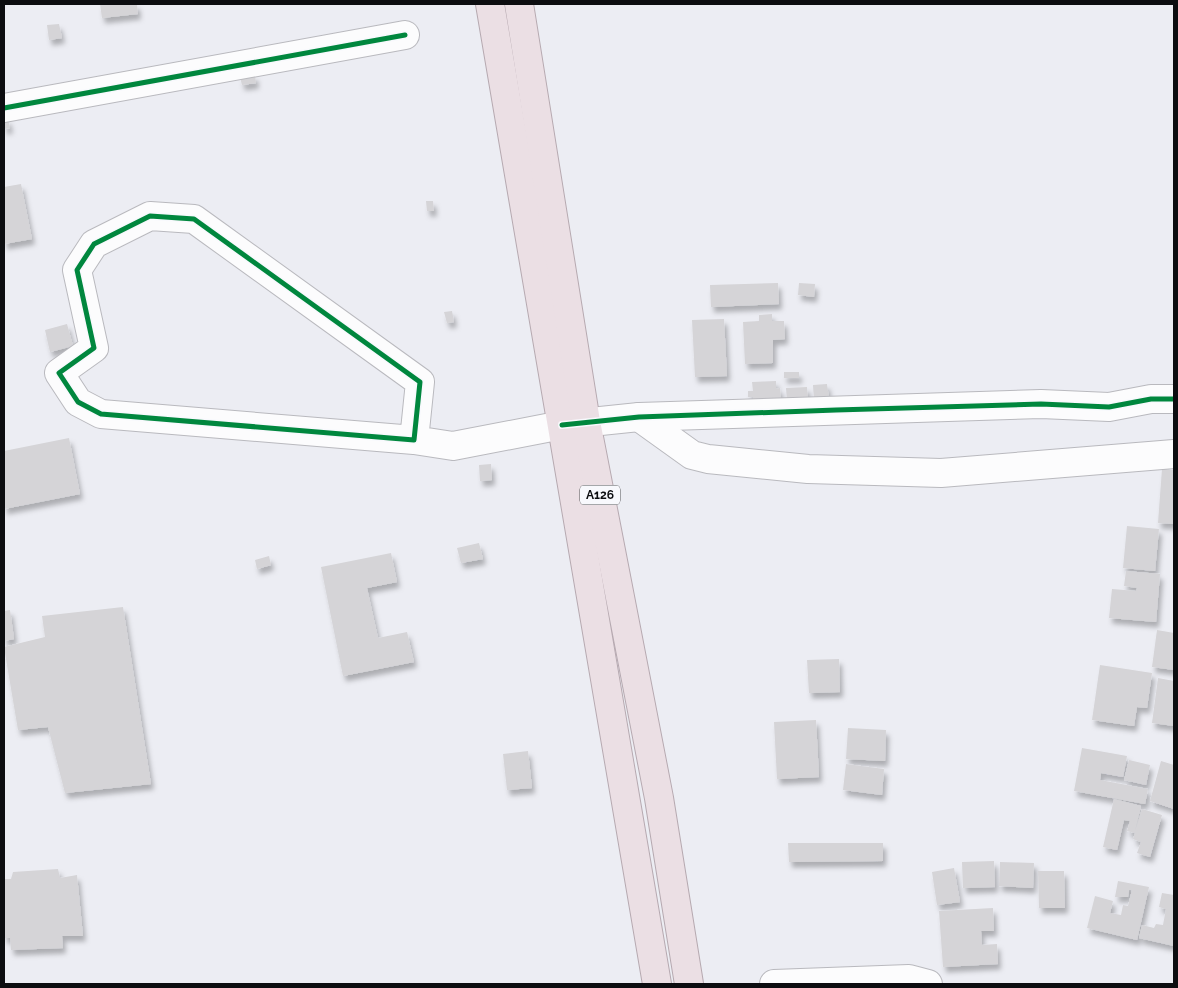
<svg xmlns="http://www.w3.org/2000/svg" width="1178" height="988" viewBox="0 0 1178 988" font-family="Raleway,sans-serif">
<style>
.building{fill:#d5d4d7;filter:url(#shadow)}
.lines{fill:none;stroke-linecap:round;stroke-linejoin:round}
.minor-casing{stroke:#b9b9be;stroke-width:30}
.highway-casing{stroke:#b6a9b0;stroke-width:30}
.minor{stroke:#fcfcfd;stroke-width:28}
.highway{stroke:#ebdfe4;stroke-width:28}
.cycleway-casing{stroke:#f8f9fd;stroke-width:8}
.cycleway{stroke:#00873e;stroke-width:5}
.labels{text-anchor:middle;stroke-width:4;stroke-linejoin:round;paint-order:stroke}
.shield{fill:#f8f9fd;stroke:#535457;stroke-width:1}
.shield-label{font-size:12px;font-weight:bold;fill:#0c0d10}
</style>
<defs>
<filter id="shadow"><feDropShadow dx="3" dy="5.5" stdDeviation="2.5" flood-color="#0004"/></filter>
</defs>
<rect width="100%" height="100%" fill="#ecedf3"/>
<!-- building -->
<g class="building">
<polygon points="100,4 137,4 138,14 102,18"/>
<polygon points="59,24 62,38 49,40 47,25"/>
<polygon points="255,75 256,83 242,85 240,77"/>
<polygon points="4,119 8,119 10,128 4,129"/>
<polygon points="21,184 32,239 4,244 4,187"/>
<polygon points="426,201 433,201 434,211 427,211"/>
<polygon points="778,283 779,304 711,307 710,285"/>
<polygon points="799,283 815,284 814,297 798,295"/>
<polygon points="452,311 454,322 447,323 444,312"/>
<polygon points="772,314 772,321 784,321 785,339 773,340 773,363 745,364 743,322 759,321 759,315"/>
<polygon points="724,319 727,376 695,377 692,320"/>
<polygon points="67,324 73,346 50,352 45,330"/>
<rect x="784" y="372" width="15" height="6"/>
<polygon points="776,381 776,389 780,388 781,401 753,402 753,397 748,397 748,391 753,391 752,382"/>
<polygon points="827,384 829,399 814,400 813,385"/>
<polygon points="807,387 808,400 787,401 786,388"/>
<polygon points="69,438 80,494 4,509 4,451"/>
<polygon points="491,464 492,480 480,481 479,465"/>
<polygon points="1162,469 1174,470 1174,524 1158,523"/>
<polygon points="1127,526 1159,529 1155,571 1123,568"/>
<polygon points="479,543 483,559 461,563 457,548"/>
<polygon points="391,553 397,582 367,588 378,638 407,632 414,662 343,676 321,567"/>
<polygon points="269,556 271,565 257,569 255,560"/>
<polygon points="1126,571 1160,574 1156,622 1109,618 1112,589 1136,591 1137,588 1124,586"/>
<polygon points="123,607 151,784 65,793 48,727 18,730 4,647 45,637 42,616"/>
<polygon points="10,610 14,639 4,641 4,611"/>
<polygon points="1157,630 1174,633 1174,670 1152,667"/>
<polygon points="839,659 840,692 809,693 807,660"/>
<polygon points="1100,665 1152,673 1147,708 1137,707 1134,726 1092,720"/>
<polygon points="1158,678 1174,681 1174,726 1152,723"/>
<polygon points="816,720 819,777 777,779 774,722"/>
<polygon points="848,728 886,730 885,761 846,759"/>
<polygon points="1082,748 1127,756 1123,777 1101,773 1100,780 1148,789 1145,804 1074,791"/>
<polygon points="528,751 532,788 507,790 503,754"/>
<polygon points="1129,760 1150,765 1146,785 1124,780"/>
<polygon points="1161,761 1174,765 1174,809 1150,801"/>
<polygon points="846,764 884,769 882,795 843,790"/>
<polygon points="1114,799 1141,806 1135,831 1142,809 1162,815 1150,857 1137,853 1141,842 1133,839 1135,833 1127,831 1130,821 1124,820 1117,850 1103,847"/>
<polygon points="788,843 883,843 883,861 789,862"/>
<polygon points="994,861 995,887 963,888 962,862"/>
<polygon points="1000,862 1034,863 1033,888 999,886"/>
<polygon points="954,868 960,902 937,905 932,872"/>
<polygon points="58,869 60,878 77,875 83,936 62,936 63,948 11,950 10,938 4,938 4,879 11,879 13,872"/>
<polygon points="1038,871 1064,871 1065,908 1039,908"/>
<polygon points="1118,881 1149,887 1137,940 1087,928 1095,896 1113,901 1110,913 1121,915 1123,905 1128,906 1132,890 1129,890 1128,897 1115,897"/>
<polygon points="1162,893 1174,895 1174,946 1139,938 1142,925 1154,928 1156,924 1163,925 1166,909 1159,907"/>
<polygon points="993,908 994,931 981,931 982,945 997,944 998,964 943,967 939,911"/>
</g>
<g class="lines">
<defs>
<g id="minor">
<polyline points="4,108 405,35"/>
<polyline points="639,417 692,455 708,459 808,469 941,473 1174,454"/>
<polyline points="414,440 420,382 194,219 150,216 94,244 77,270 94,348 59,373 78,402 101,414 414,440 453,446 562,425 639,417 1041,404 1109,407 1151,399 1174,399"/>
<polyline points="774,984 909,979 928,984"/>
</g>
<g id="highway">
<polyline points="490,4 657,984"/>
<polyline points="519,4 586,422 659,798 689,984"/>
</g>
</defs>
<!-- minor casing -->
<use href="#minor" class="minor-casing"/>
<!-- highway casing -->
<use href="#highway" class="highway-casing"/>
<!-- minor -->
<use href="#minor" class="minor"/>
<!-- highway -->
<use href="#highway" class="highway"/>
<defs>
<g id="cycleway">
<polyline points="4,108 405,35"/>
<polygon points="150,216 194,219 420,382 414,440 101,414 78,402 59,373 94,348 77,270 94,244"/>
<polyline points="562,425 639,417 836,410 1041,404 1109,407 1151,399 1174,399"/>
</g>
</defs>
<!-- cycleway casing -->
<use href="#cycleway" class="cycleway-casing"/>
<!-- cycleway -->
<use href="#cycleway" class="cycleway"/>
</g>
<g class="labels">
<!-- shield labels -->
<rect class="shield" x="580" y="485.5" width="40" height="19" rx="4"/>
<g class="shield-label">
<text x="600" y="499">A126</text>
</g>
</g>
<!-- border -->
<rect width="1178" height="988" fill="none" stroke="#0c0d10" stroke-width="10"/>
</svg>
